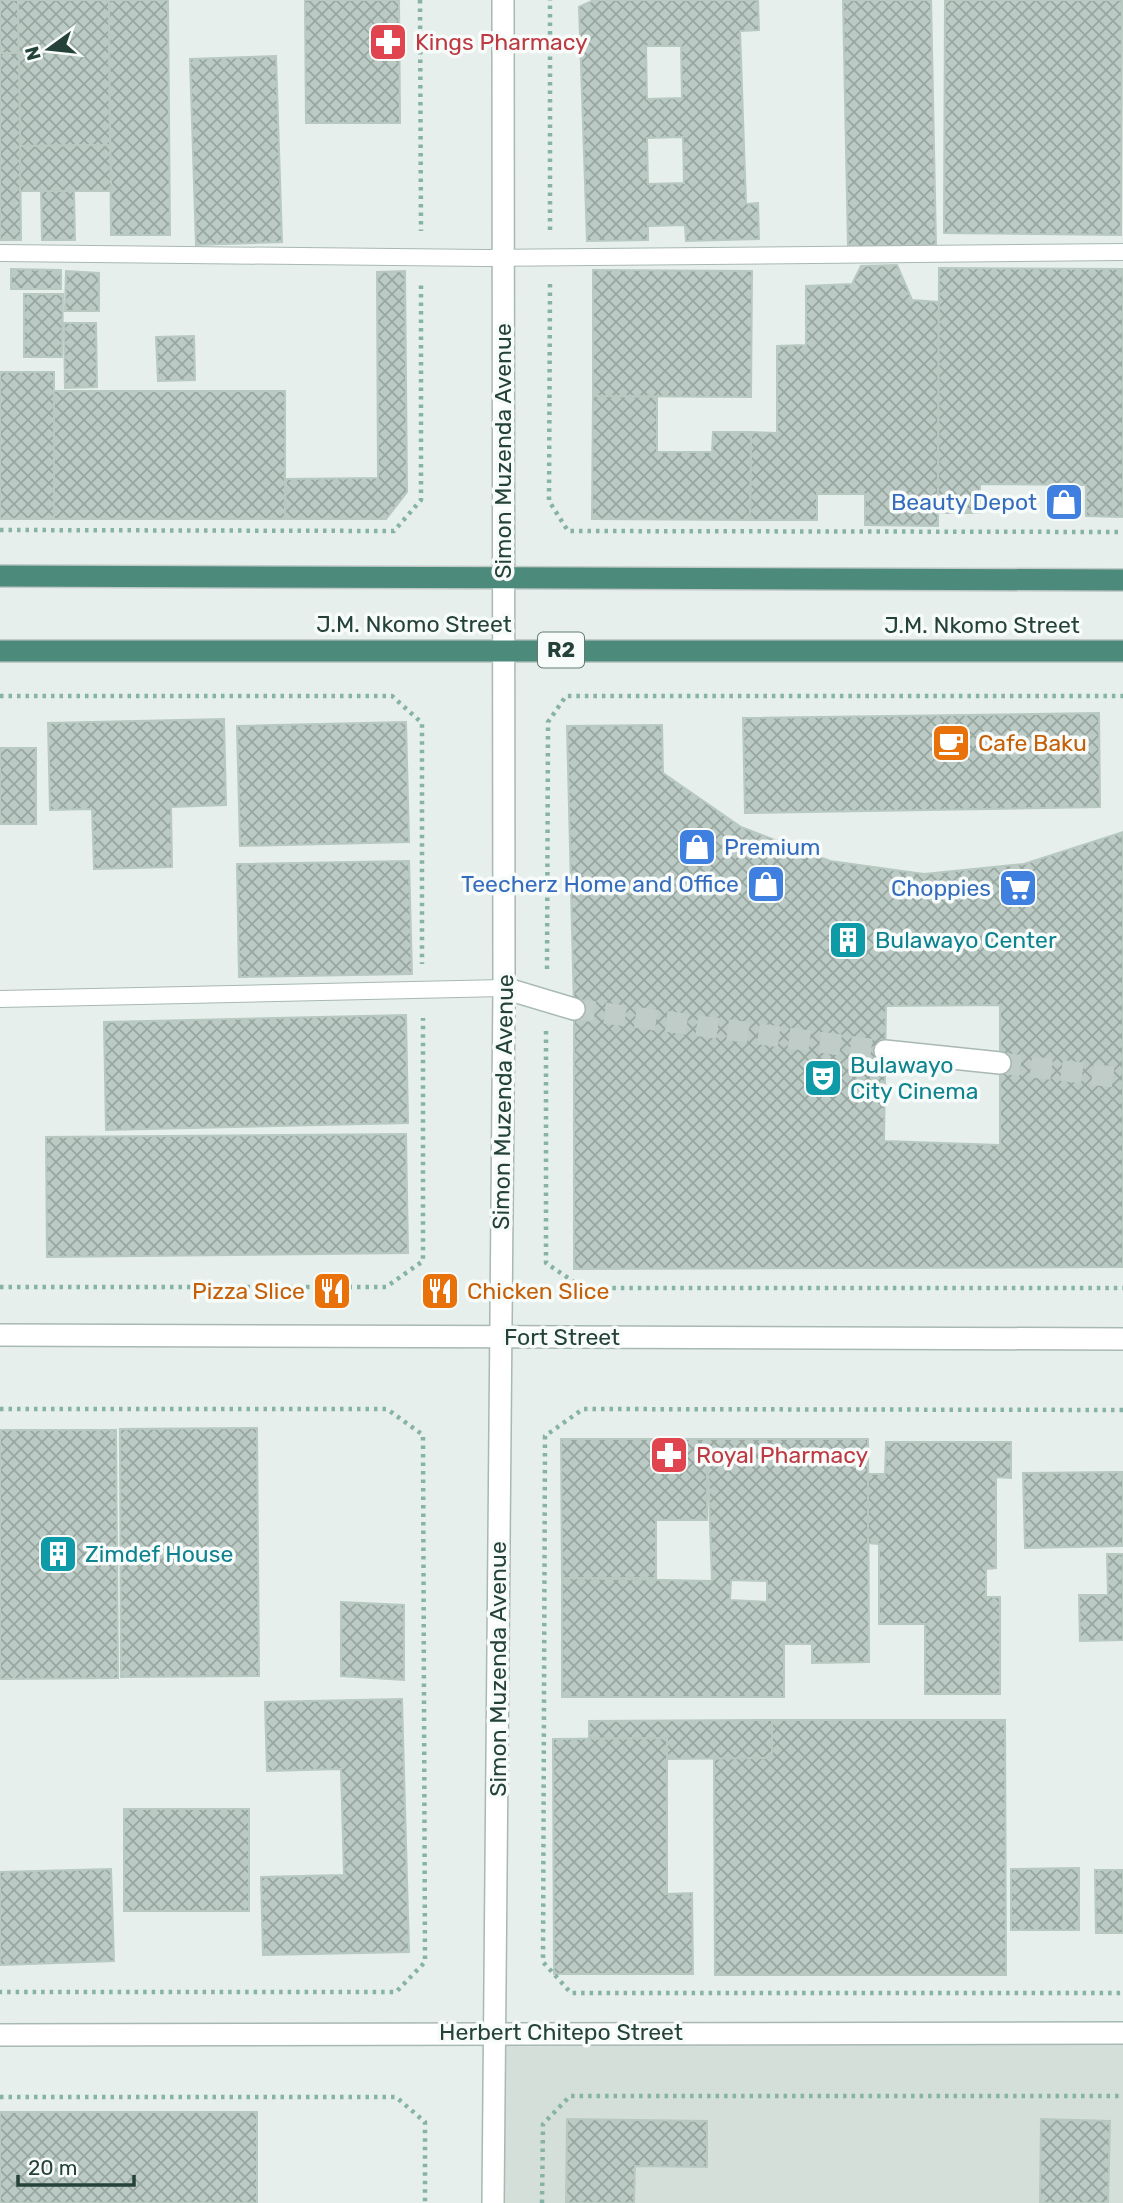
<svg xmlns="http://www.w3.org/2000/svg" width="1123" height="2203" viewBox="0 0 1123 2203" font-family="Rubik,sans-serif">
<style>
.built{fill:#d4dfda}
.building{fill:url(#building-cross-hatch);stroke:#b8c9c2;stroke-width:2;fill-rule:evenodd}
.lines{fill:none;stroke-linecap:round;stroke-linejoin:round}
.pedestrian-tunnel{stroke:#bfccc8;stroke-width:21;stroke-dasharray:21 10;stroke-linecap:butt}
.service-casing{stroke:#a8b8b2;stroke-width:18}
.pedestrian-casing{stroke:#a8b8b2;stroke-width:24}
.minor-casing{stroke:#a8b8b2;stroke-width:24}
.tertiary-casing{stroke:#a8b8b2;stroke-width:24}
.trunk-casing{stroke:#c2cac8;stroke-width:24}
.path{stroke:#86b3a5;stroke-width:4.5;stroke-dasharray:3.5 5;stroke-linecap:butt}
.service{stroke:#fff;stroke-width:16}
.pedestrian{stroke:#fff;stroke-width:21}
.minor{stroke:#fff;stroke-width:21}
.tertiary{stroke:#fff;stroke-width:21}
.trunk{stroke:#4c8a7c;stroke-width:21}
.labels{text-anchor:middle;stroke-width:7;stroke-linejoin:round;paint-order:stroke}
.shield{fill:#f7fbf9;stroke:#637a73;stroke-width:2}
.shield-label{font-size:21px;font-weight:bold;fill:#24423a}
.health-label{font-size:23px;fill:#be3a42;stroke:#f7fbf9;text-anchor:start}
.street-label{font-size:23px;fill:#24423a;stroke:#f7fbf9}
.shop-label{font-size:23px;fill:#366cbe;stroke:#f7fbf9;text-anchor:end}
.food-label{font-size:23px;fill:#c56008;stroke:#f7fbf9;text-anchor:start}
.culture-label{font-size:23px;fill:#0d838f;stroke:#f7fbf9;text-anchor:start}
</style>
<defs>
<pattern id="building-cross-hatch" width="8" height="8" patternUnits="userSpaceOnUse" patternTransform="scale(1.75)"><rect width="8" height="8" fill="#bbcac4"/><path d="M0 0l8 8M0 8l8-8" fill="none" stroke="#98a6a0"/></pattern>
</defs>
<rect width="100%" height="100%" fill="#e6efeb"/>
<!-- built -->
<polygon class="built" points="502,2032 1123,2037 1123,2203 499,2203"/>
<!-- building -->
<g class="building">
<polygon points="0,0 18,0 19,53 0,53"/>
<polygon points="18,0 109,0 110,145 20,146"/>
<polygon points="109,0 168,0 170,235 111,235"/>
<polygon points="305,0 399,0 400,123 306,123"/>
<path d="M594 0H758L759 30 740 31 746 204 758 203 759 239 686 241 685 225 648 226V240L587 241 579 7ZM646 46H681L682 98 647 99ZM683 137 684 183 648 184 647 138Z"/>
<polygon points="843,0 931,0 936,245 848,247"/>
<polygon points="945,0 1122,0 1121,235 944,233"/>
<polygon points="0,53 19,53 21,240 0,240"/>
<polygon points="276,56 282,242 196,245 190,59"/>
<polygon points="110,145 111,191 20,191 20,146"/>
<polygon points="41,191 74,191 75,240 42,240"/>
<polygon points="897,265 912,300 939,302 938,526 865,525 865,494 817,494 817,520 750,520 751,432 777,433 777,346 806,345 806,286 852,284 861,266"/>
<polygon points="939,268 1123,269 1123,517 1086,516 1086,485 980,484 980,513 938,513"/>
<polygon points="11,269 61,270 61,289 11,289"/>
<polygon points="593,270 752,271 751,397 593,396"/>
<polygon points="66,271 99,273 99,311 65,311"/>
<polygon points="405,271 407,492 386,519 285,519 286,479 378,478 377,272"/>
<polygon points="24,294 63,294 62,357 24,357"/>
<polygon points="64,323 96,323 97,387 65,388"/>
<polygon points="194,336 195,380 158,381 156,337"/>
<rect x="0" y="372" width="54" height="147"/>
<rect x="54" y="391" width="231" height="128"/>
<polygon points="593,396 657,397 657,452 712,452 713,432 751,432 750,520 592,519"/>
<polygon points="1099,713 1100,807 745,813 743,718"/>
<polygon points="224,719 226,805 171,807 172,867 94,869 92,809 50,810 48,723"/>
<polygon points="406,722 409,842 240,846 237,726"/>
<path d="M662 725 663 773 741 827 830 861 924 874 1024 864 1123 832V1267L574 1269V1009L567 726ZM1000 1005V1145L884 1141 886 1006Z"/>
<rect x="0" y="748" width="36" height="76"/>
<polygon points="409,861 412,974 239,977 237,864"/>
<polygon points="406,1015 408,1123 106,1130 104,1022"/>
<polygon points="406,1134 408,1253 47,1257 46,1137"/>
<polygon points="257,1428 259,1676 121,1677 120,1429"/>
<polygon points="0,1430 116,1430 118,1678 0,1679"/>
<polygon points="561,1439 707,1439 707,1520 656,1520 656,1578 562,1578"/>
<path d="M707 1439H868L869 1662 812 1663V1644H784V1697H562V1578L712 1581ZM731 1580 767 1581V1602L730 1600Z"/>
<polygon points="886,1442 1011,1442 1011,1478 996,1477 996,1568 986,1569 986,1597 1000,1597 1000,1694 925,1694 925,1624 879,1624 879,1544 868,1543 868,1474 885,1474"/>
<polygon points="1123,1472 1123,1546 1025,1548 1023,1473"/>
<polygon points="1107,1554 1123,1554 1123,1640 1080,1641 1079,1595 1108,1595"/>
<polygon points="341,1602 404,1605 404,1680 341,1676"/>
<polygon points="402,1699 409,1952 263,1955 261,1877 344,1875 341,1769 267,1771 265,1702"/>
<polygon points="772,1720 1005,1720 1006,1975 715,1975 714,1758 772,1758"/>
<polygon points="772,1720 772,1758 667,1759 667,1738 589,1739 589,1721"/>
<polygon points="667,1738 667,1894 692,1893 693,1974 554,1974 553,1739"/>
<rect x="124" y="1809" width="125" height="102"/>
<polygon points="1079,1868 1079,1930 1011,1930 1011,1869"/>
<polygon points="111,1869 114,1961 0,1965 0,1872"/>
<polygon points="1095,1870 1123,1870 1123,1933 1096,1933"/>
<rect x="0" y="2112" width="257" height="91"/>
<polygon points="567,2119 707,2121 707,2167 635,2166 634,2203 566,2203"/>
<polygon points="1041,2119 1110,2121 1108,2203 1040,2203"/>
</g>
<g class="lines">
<!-- pedestrian-tunnel -->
<g class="pedestrian-tunnel">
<polyline points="574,1009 885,1051"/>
<polyline points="1000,1063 1123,1078"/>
</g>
<defs>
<g id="service">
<polyline points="0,253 486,258 1123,252"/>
<polyline points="0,999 504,988"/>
</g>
<g id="pedestrian">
<polyline points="504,988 574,1009"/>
<polyline points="885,1051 1000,1063"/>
</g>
<g id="minor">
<polyline points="0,1335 1123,1339"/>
<polyline points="493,2203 504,988 503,0"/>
</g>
<polyline id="tertiary" points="0,2035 1123,2033"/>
<g id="trunk">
<polyline points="0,576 1123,580"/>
<polyline points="0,651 1123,651"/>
</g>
</defs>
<!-- service casing -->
<use href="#service" class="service-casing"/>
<!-- pedestrian casing -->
<use href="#pedestrian" class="pedestrian-casing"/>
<!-- minor casing -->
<use href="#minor" class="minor-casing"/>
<!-- tertiary casing -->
<use href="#tertiary" class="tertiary-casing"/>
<!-- trunk casing -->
<use href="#trunk" class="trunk-casing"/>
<!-- path -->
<g class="path">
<polyline points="420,0 421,231"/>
<polyline points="550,230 550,0"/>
<polyline points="550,284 549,501 568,531 1123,532"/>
<polyline points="0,530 394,531 421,500 421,285"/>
<polyline points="0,696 392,696 422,723 422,964"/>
<polyline points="547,969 548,722 566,696 1123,696"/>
<polyline points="546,1031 546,1263 583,1288 1123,1288"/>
<polyline points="0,1287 386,1287 423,1261 423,1018"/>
<polyline points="0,1409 387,1409 423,1435 425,1962 396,1992 0,1992"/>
<polyline points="1123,1410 583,1409 545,1436 543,1962 571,1993 1123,1993"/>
<polyline points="0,2097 396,2097 425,2122 425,2203"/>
<polyline points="542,2203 543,2124 570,2096 1123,2096"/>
</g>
<!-- service -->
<use href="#service" class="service"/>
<!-- pedestrian -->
<use href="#pedestrian" class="pedestrian"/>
<!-- minor -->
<use href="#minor" class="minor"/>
<!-- tertiary -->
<use href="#tertiary" class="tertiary"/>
<!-- trunk -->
<use href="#trunk" class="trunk"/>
</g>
<!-- icons -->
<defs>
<symbol id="pharmacy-square" viewBox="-11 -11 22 22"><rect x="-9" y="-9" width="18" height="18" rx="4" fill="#e0444e" stroke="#f7fbf9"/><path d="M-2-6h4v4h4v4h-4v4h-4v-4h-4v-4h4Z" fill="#fff"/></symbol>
<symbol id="shop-square" viewBox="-11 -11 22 22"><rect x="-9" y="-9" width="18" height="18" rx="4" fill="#3f7fe0" stroke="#f7fbf9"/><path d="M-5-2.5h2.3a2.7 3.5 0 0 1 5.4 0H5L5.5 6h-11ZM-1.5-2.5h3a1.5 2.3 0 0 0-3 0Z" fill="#fff"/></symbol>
<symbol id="cafe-square" viewBox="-11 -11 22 22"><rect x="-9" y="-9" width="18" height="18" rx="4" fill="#e8710a" stroke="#f7fbf9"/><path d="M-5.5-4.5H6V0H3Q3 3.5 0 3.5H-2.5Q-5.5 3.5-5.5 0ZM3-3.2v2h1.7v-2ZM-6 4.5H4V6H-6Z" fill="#fff"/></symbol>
<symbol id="supermarket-square" viewBox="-11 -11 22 22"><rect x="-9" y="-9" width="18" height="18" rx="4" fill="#3f7fe0" stroke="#f7fbf9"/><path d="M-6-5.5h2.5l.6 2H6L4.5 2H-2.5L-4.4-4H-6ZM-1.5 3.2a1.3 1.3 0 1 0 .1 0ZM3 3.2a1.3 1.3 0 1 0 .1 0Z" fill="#fff"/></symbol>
<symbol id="building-square" viewBox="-11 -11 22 22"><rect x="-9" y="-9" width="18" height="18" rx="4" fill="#0f9aa8" stroke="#f7fbf9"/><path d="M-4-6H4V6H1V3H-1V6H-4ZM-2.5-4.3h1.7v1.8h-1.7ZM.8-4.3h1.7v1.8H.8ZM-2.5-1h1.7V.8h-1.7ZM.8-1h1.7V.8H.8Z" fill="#fff"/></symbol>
<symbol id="theatre-square" viewBox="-11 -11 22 22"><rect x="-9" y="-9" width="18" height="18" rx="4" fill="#0f9aa8" stroke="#f7fbf9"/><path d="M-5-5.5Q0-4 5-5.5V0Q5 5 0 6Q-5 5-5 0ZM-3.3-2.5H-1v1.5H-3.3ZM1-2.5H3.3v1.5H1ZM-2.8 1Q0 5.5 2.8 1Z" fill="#fff"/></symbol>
<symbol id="restaurant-square" viewBox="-11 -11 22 22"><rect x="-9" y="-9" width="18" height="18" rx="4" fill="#e8710a" stroke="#f7fbf9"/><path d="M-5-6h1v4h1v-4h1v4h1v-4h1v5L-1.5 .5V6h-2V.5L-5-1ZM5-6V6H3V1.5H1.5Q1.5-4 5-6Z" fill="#fff"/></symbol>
</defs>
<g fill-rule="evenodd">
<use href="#pharmacy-square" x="366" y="20" width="44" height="44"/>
<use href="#shop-square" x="1042" y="480" width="44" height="44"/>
<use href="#cafe-square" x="929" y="721" width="44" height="44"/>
<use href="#shop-square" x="675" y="825" width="44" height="44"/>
<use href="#shop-square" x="744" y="862" width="44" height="44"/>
<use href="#supermarket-square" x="996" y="866" width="44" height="44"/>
<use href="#building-square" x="826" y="918" width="44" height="44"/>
<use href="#theatre-square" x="801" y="1056" width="44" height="44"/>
<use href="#restaurant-square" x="310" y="1269" width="44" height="44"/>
<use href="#restaurant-square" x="418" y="1269" width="44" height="44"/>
<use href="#pharmacy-square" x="647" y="1433" width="44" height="44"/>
<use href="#building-square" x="36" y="1532" width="44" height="44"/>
</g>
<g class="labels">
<!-- shield labels -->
<rect class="shield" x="538" y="632.5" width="46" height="35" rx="5"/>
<g class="shield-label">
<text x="561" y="657">R2</text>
</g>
<!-- health labels -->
<g class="health-label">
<text x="415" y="50">Kings Pharmacy</text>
<text x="696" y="1463">Royal Pharmacy</text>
</g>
<!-- street labels -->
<g class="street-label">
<text transform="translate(503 451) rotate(-90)" y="8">Simon Muzenda Avenue</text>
<text x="414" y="632">J.M. Nkomo Street</text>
<text x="982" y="633">J.M. Nkomo Street</text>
<text transform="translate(503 1102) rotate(-89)" y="8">Simon Muzenda Avenue</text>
<text x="562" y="1345">Fort Street</text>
<text transform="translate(498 1669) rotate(-90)" y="8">Simon Muzenda Avenue</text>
<text x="561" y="2040">Herbert Chitepo Street</text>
</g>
<!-- shop labels -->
<g class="shop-label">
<text x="1037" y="510">Beauty Depot</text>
<text x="724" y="855" text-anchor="start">Premium</text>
<text x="739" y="892">Teecherz Home and Office</text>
<text x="991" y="896">Choppies</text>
</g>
<!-- food labels -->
<g class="food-label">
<text x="978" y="751">Cafe Baku</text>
<text x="305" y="1299" text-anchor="end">Pizza Slice</text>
<text x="467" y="1299">Chicken Slice</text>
</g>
<!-- culture labels -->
<g class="culture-label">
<text x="875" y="948">Bulawayo Center</text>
<text x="850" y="1073">Bulawayo<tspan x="850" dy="26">City Cinema</tspan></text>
<text x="85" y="1562">Zimdef House</text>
</g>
</g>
<!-- north arrow -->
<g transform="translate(49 49) rotate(255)" stroke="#f7fbf9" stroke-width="5" paint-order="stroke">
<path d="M0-5L12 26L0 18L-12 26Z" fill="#24423a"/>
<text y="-10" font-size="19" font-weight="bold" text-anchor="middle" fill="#24423a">N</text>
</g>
<!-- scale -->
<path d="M18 2175v10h116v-10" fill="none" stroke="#24423a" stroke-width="3.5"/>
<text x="28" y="2175" font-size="21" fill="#24423a" stroke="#f7fbf9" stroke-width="5" paint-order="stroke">20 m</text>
</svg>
